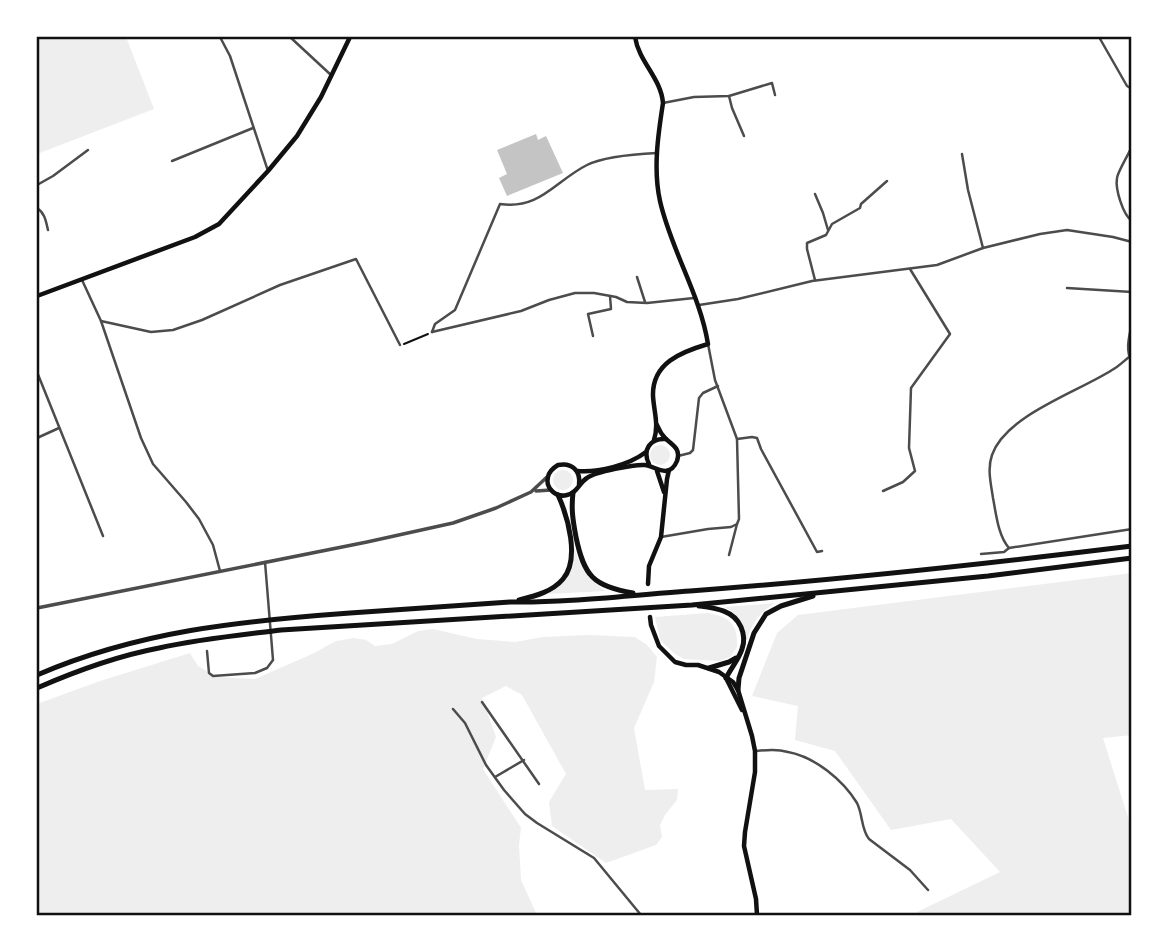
<svg xmlns="http://www.w3.org/2000/svg" width="1169" height="952" viewBox="0 0 1169 952" font-family="'PT Sans Narrow',sans-serif">
<style>
.green{fill:#eee}
.building{fill:#c4c4c4}
.lines{fill:none;stroke-linecap:round;stroke-linejoin:round}
.path{stroke:#111;stroke-width:2}
.minor{stroke:#4c4c4c;stroke-width:2.5}
.tertiary{stroke:#4c4c4c;stroke-width:3.5}
.secondary{stroke:#111;stroke-width:4.5}
.motorway{stroke:#111;stroke-width:5}
.neatline{fill:none;stroke:#111;stroke-width:2.5}
</style>
<rect width="100%" height="100%" fill="#fff"/>
<!-- green -->
<g class="green">
<polygon points="37,37 126,37 154,109 37,154"/>
<circle cx="660" cy="455" r="10"/>
<circle cx="563" cy="480" r="10"/>
<path d="M574 546C580 567 587 579 606 591L548 594C564 583 575 566 574 546Z"/>
<polygon points="1132,573 1132,735 1103,738 1132,830 1132,915 918,915 917,912 1000,872 951,819 891,830 835,751 795,740 798,706 752,696 777,633 798,615"/>
<path d="M775 603C759 613 751 624 747 641 745 625 740 616 725 607Z"/>
<path d="M708 613C730 617 738 624 737 647L730 657 720 661 684 659 675 654 660 640 655 617Z"/>
<polygon points="433,629 477,639 515,642 543,637 589,635 635,637 647,645 657,657 654,682 634,728 645,790 678,789 677,800 665,815 660,825 662,837 656,845 606,863 552,826 549,802 566,774 522,695 506,686 482,698 496,737 483,769 521,828 519,845 521,880 537,915 37,915 37,704 100,681 190,653 198,666 217,677 255,679 312,654 336,641 354,638 366,640 375,646 392,644 418,631"/>
</g>
<!-- building -->
<polygon class="building" points="536,134 538,140 546,136 563,173 507,196 499,178 507,174 497,150"/>
<g class="lines">
<!-- path -->
<polyline class="path" points="404,344 428,334"/>
<!-- minor -->
<g class="minor">
<polyline points="220,37 230,56 268,171"/>
<polyline points="290,37 331,75"/>
<polyline points="1099,37 1127,86 1132,89"/>
<polyline points="729,96 732,108 744,136"/>
<polyline points="663,103 694,97 729,96 772,83 775,95"/>
<path d="M1132 146C1129 154 1118 171 1117 178 1115 189 1123 215 1132 221"/>
<polyline points="962,154 968,190 983,248"/>
<polyline points="172,161 253,128"/>
<polyline points="37,185 53,176 88,150"/>
<polyline points="815,194 823,213 828,230"/>
<path d="M37 208C45 213 46 222 48 230"/>
<polyline points="637,277 645,302"/>
<polyline points="82,280 101,321 141,438 153,464 186,502 199,519 213,545 220,571"/>
<polyline points="815,280 807,249 807,243 826,235 832,224 860,208 861,204 887,181"/>
<polyline points="1067,288 1132,292"/>
<polyline points="699,305 738,299 812,281 937,265 983,248 1040,234 1067,230 1113,237 1132,242"/>
<polyline points="101,321 151,332 173,330 202,320 280,285 356,259 400,345"/>
<path d="M1132 323C1129 337 1125 350 1132 363"/>
<path d="M432 332 435 324 455 310 500 204C540 210 555 181 587 165 605 156 637 154 657 153"/>
<polyline points="432,332 521,311 549,300 575,293 594,293 616,297 627,302 647,303 694,298"/>
<polyline points="593,336 588,314 611,309 610,296"/>
<polyline points="37,372 103,536"/>
<polyline points="37,438 59,428"/>
<polyline points="737,439 752,437 757,438 761,449 817,552 822,551"/>
<polyline points="678,456 690,453 693,450 699,398 703,393 718,386"/>
<polyline points="883,491 903,482 915,471 909,448 911,388 950,334 910,269"/>
<polyline points="661,537 708,529 731,527 737,524 739,519 737,439 715,380 708,344"/>
<path d="M1009 548C998 536 996 513 993 498 991 484 987 469 992 455 1006 415 1078 392 1112 370 1118 367 1124 361 1129 357"/>
<polyline points="981,554 1004,552 1009,548 1132,529"/>
<polyline points="729,555 737,524"/>
<polyline points="207,651 209,673 213,676 255,673 267,668 273,660 265,562"/>
<polyline points="482,702 539,784"/>
<polyline points="453,709 465,723 486,765 504,790 525,814 537,823 594,858 641,915"/>
<path d="M755 751C767 750 777 749 788 752 815 757 843 780 857 803 863 815 861 829 869 839L910 870 928 890"/>
<polyline points="495,777 524,760"/>
</g>
<!-- tertiary -->
<g class="tertiary">
<polyline points="536,491 551,490"/>
<polyline points="37,608 367,542 453,523 496,508 531,492 547,477"/>
</g>
<!-- secondary -->
<g class="secondary">
<path d="M635 37C639 62 661 78 663 103 658 135 653 169 660 201 671 250 700 294 708 344 681 352 652 363 653 396 654 412 659 425 654 440"/>
<polyline points="37,296 195,237 219,224 268,171 297,136 321,97 350,37"/>
<path d="M649 464C642 450 650 438 666 439"/>
<path d="M577 471C598 473 629 465 646 452"/>
<polyline points="657,471 664,492"/>
<path d="M579 485C581 471 572 462 558 465 553 468 549 471 548 477 545 488 556 498 567 495 577 493 579 483 587 478 595 472 635 464 645 465 655 466 669 480 677 461 681 449 673 445 666 439 662 435 659 430 657 425"/>
<polyline points="648,584 649,566 661,537 667,479 669,470"/>
<polyline points="650,617 651,625 659,646 675,662 686,665 698,665 719,672 733,682 738,690 752,736 755,751 755,772 745,832 744,846 756,899 757,915"/>
<polyline points="726,678 742,710"/>
</g>
<!-- motorway -->
<g class="motorway">
<path d="M573 493C571 509 573 521 576 537 584 576 593 586 633 593"/>
<path d="M519 600C535 596 552 592 563 579 580 559 568 517 558 495"/>
<path d="M699 606C715 608 734 610 741 627 744 634 745 641 742 649 739 659 731 668 726 678"/>
<polyline points="709,668 729,662 736,658"/>
<path d="M37 675C139 631 240 621 350 613 403 609 457 606 510 602 570 603 630 595 690 591 838 580 985 564 1132 546"/>
<path d="M37 688C76 671 117 656 159 648 199 639 241 635 281 630L692 605 988 576 1132 558"/>
<polyline points="738,690 739,678 754,633 766,614 781,606 813,596"/>
</g>
</g>
<!-- border -->
<rect width="1169" height="952" fill="none" stroke="#ffffff" stroke-width="77"/>
<rect x="38" y="38" width="1092" height="876" class="neatline"/>
</svg>
